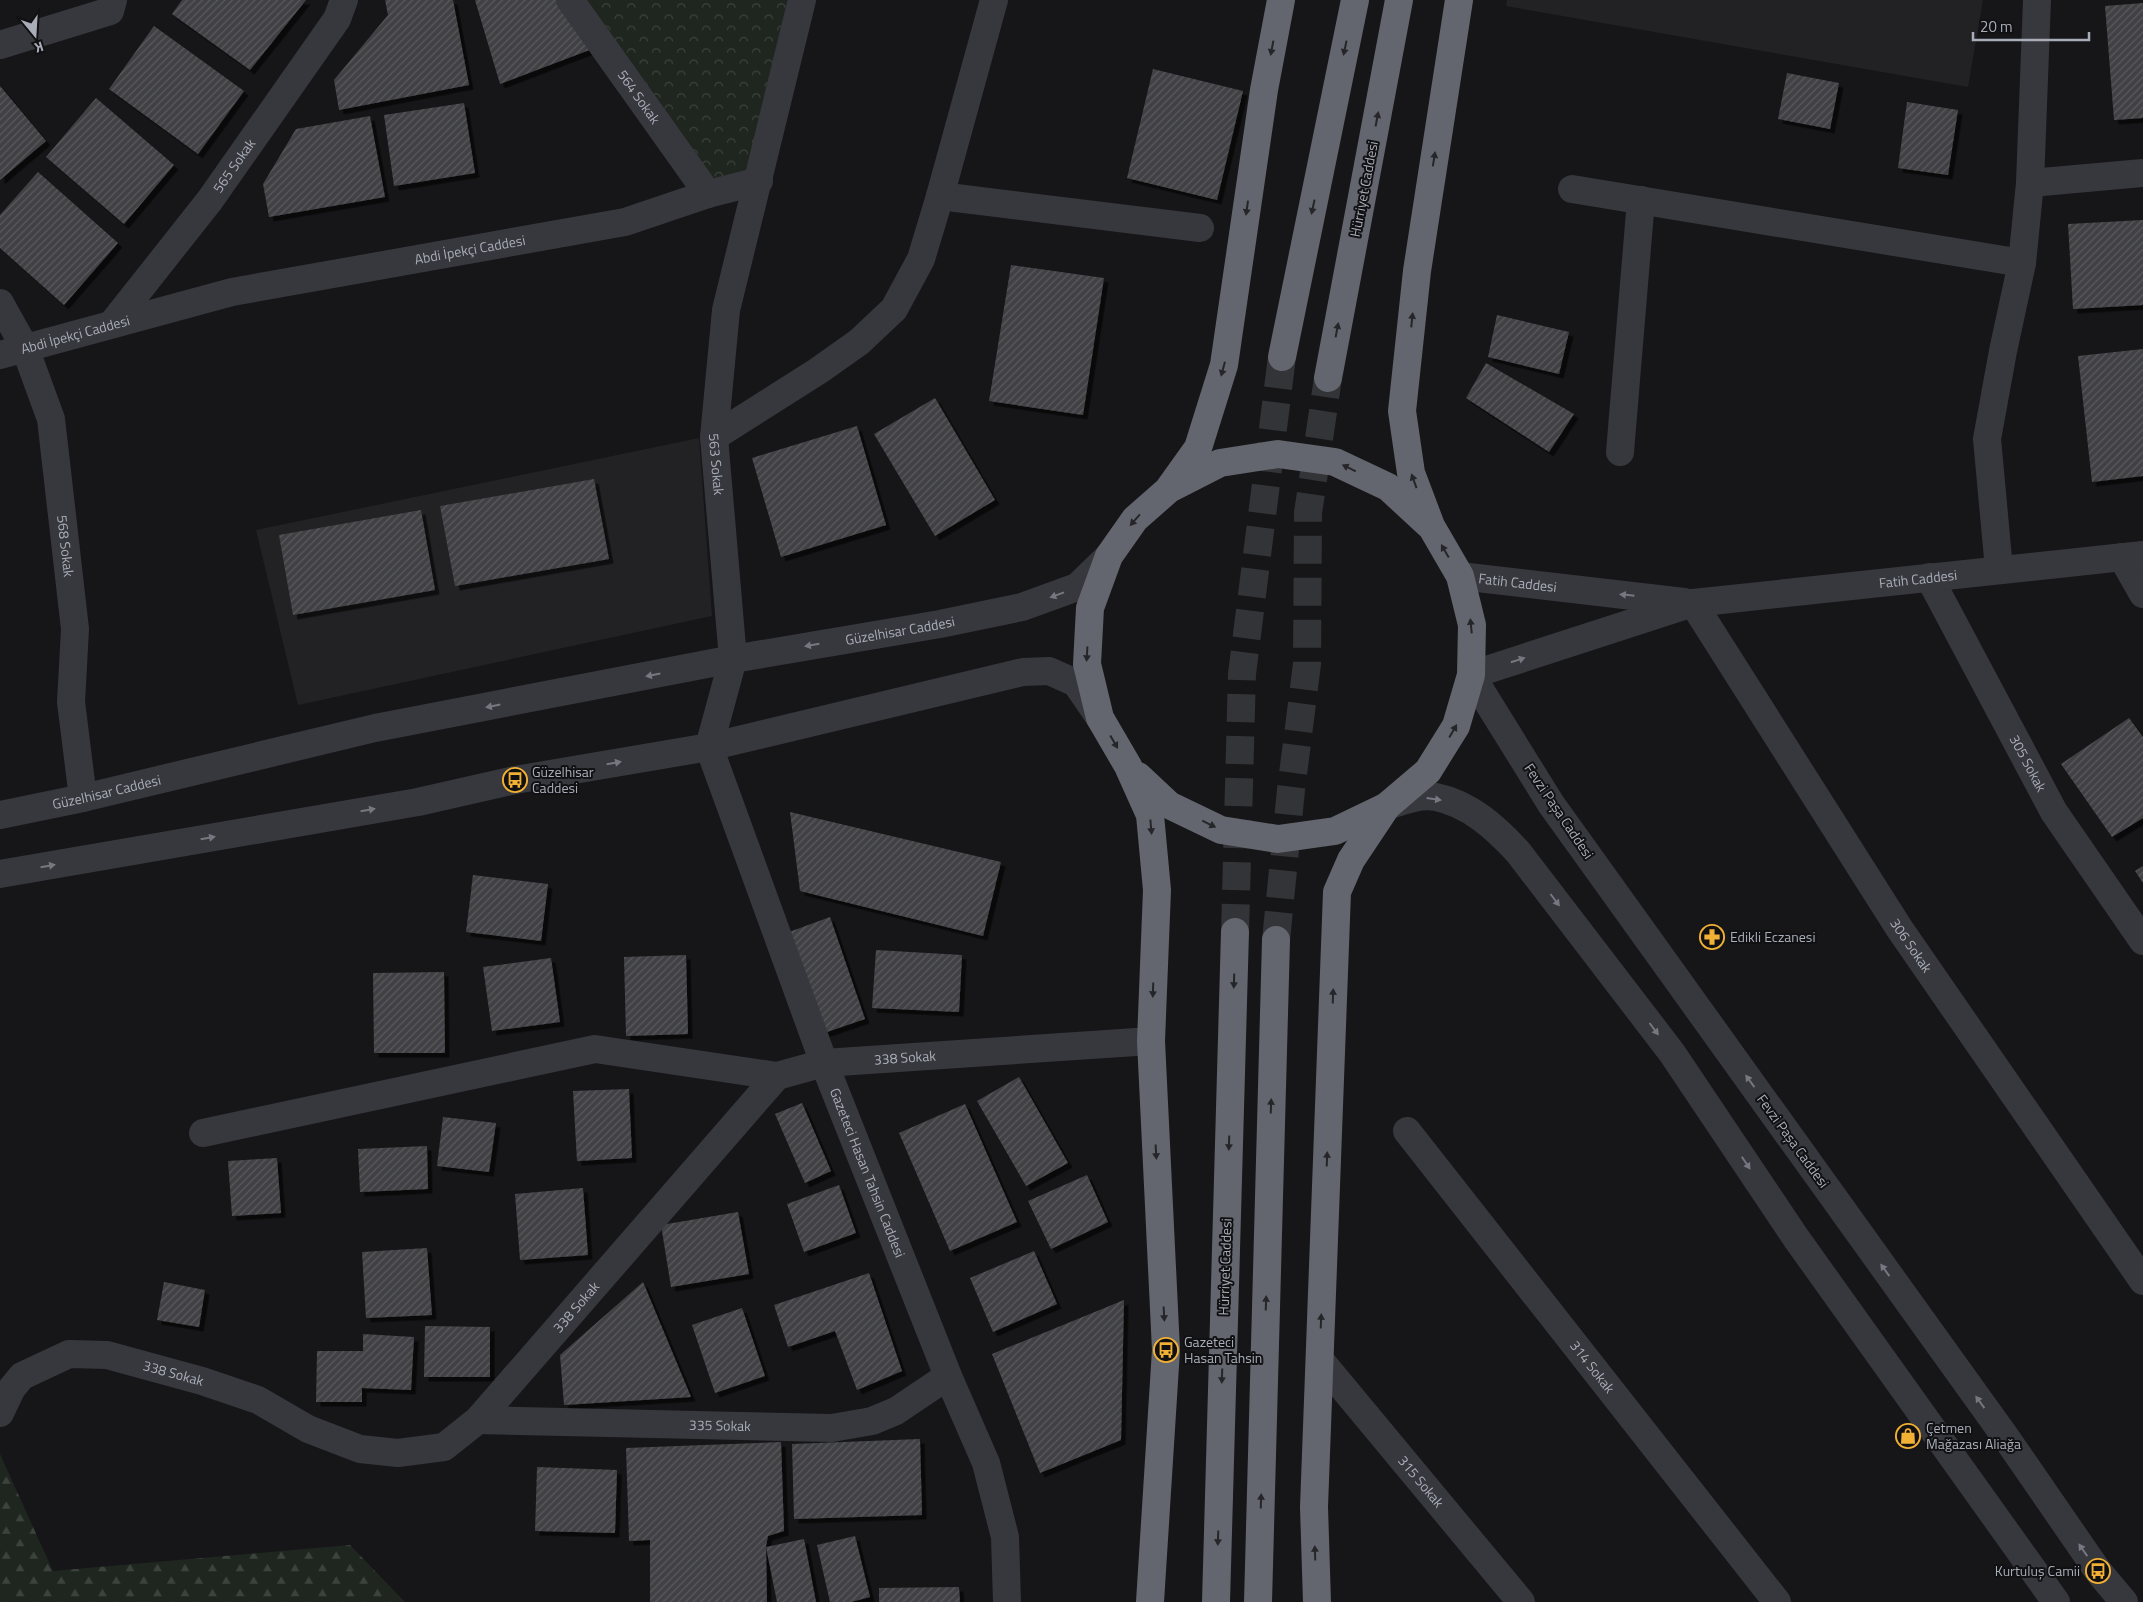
<svg xmlns="http://www.w3.org/2000/svg" width="2143" height="1602" viewBox="0 0 2143 1602" font-family="'Titillium Web',sans-serif">
<style>
.built{fill:#222225}
.forest{fill:url(#forest-firs)}
.park{fill:url(#park-crowns)}
.building{fill:url(#building-hatch);filter:url(#shadow)}
.lines{fill:none;stroke-linecap:round;stroke-linejoin:round}
.highway-tunnel{stroke:#333438;stroke-width:28;stroke-dasharray:28 14;stroke-linecap:butt}
.minor{stroke:#37383d;stroke-width:28}
.highway{stroke:#63666e;stroke-width:28}
.oneway{fill:#26262a}
.oneway2{fill:#757881}
.labels{text-anchor:middle;stroke-width:4;stroke-linejoin:round;paint-order:stroke}
.street-label{font-size:14px;fill:#a8adb8;stroke:#111113}
.poi-label{font-size:14px;fill:#a8adb8;stroke:#111113;text-anchor:start}
</style>
<defs>
<pattern id="forest-firs" width="22" height="20" patternUnits="userSpaceOnUse" patternTransform="scale(1.25)"><rect width="22" height="20" fill="#1e261f"/><path d="M5 1l3.5 6h-7zM16 11l3.5 6h-7z" fill="#3c433d"/></pattern>
<pattern id="park-crowns" width="20" height="18" patternUnits="userSpaceOnUse" patternTransform="scale(1.25)"><rect width="20" height="18" fill="#1e261f"/><path d="M2 6a3 3 0 1 1 6 0M12 15a3 3 0 1 1 6 0" fill="none" stroke="#3c433d"/></pattern>
<pattern id="building-hatch" width="6" height="6" patternUnits="userSpaceOnUse" patternTransform="scale(1.25)"><rect width="6" height="6" fill="#404145"/><path d="M-1 1l2-2M0 6l6-6M5 7l2-2" fill="none" stroke="#595a5e"/></pattern>
<filter id="shadow"><feDropShadow dx="4.5" dy="4.5" stdDeviation="0" flood-color="#0009"/></filter>
</defs>
<rect width="100%" height="100%" fill="#161618"/>
<!-- built -->
<g class="built">
<polygon points="1507,0 1983,0 1968,87 1506,6"/>
<polygon points="699,438 712,616 298,705 256,530"/>
</g>
<!-- forest -->
<polygon class="forest" points="0,1454 53,1571 350,1545 405,1602 0,1602"/>
<!-- park -->
<polygon class="park" points="570,0 802,0 759,181 708,194"/>
<!-- building -->
<g class="building">
<polygon points="182,0 306,0 250,70 172,14"/>
<polygon points="385,0 453,0 469,85 339,110 334,80 388,15"/>
<polygon points="475,0 558,0 592,49 500,84"/>
<polygon points="2143,3 2143,118 2114,120 2105,6"/>
<polygon points="154,26 244,91 198,154 109,89"/>
<polygon points="1153,69 1243,91 1217,200 1127,178"/>
<polygon points="1787,73 1839,83 1830,129 1778,119"/>
<polygon points="0,86 46,141 0,180"/>
<polygon points="96,98 174,165 124,224 46,157"/>
<polygon points="1907,102 1958,110 1948,175 1898,168"/>
<polygon points="464,103 475,173 394,186 384,115"/>
<polygon points="370,116 385,197 269,217 263,184 296,129"/>
<polygon points="38,172 118,243 64,305 0,248 0,215"/>
<polygon points="2143,220 2143,305 2073,309 2068,224"/>
<polygon points="1011,265 1104,278 1083,415 989,401"/>
<polygon points="1497,315 1569,332 1559,374 1488,357"/>
<polygon points="2143,349 2143,476 2092,482 2078,356"/>
<polygon points="1486,363 1574,414 1549,452 1466,398"/>
<polygon points="935,398 995,500 935,536 874,434"/>
<polygon points="857,426 886,525 781,557 752,458"/>
<polygon points="594,479 609,559 455,586 440,506"/>
<polygon points="421,510 435,590 293,615 279,535"/>
<polygon points="2129,718 2143,737 2143,818 2112,837 2061,764"/>
<polygon points="790,812 1001,862 983,936 800,891"/>
<polygon points="2143,866 2143,883 2135,871"/>
<polygon points="473,875 548,884 541,941 466,932"/>
<polygon points="830,917 865,1019 824,1033 789,932"/>
<polygon points="876,950 962,955 959,1012 872,1008"/>
<polygon points="686,955 688,1034 626,1036 624,957"/>
<polygon points="551,958 560,1022 492,1031 483,967"/>
<polygon points="444,972 445,1053 374,1053 373,973"/>
<polygon points="1019,1077 1068,1163 1026,1186 977,1101"/>
<polygon points="629,1089 632,1158 577,1161 573,1091"/>
<polygon points="802,1103 831,1171 805,1183 775,1114"/>
<polygon points="965,1104 1017,1222 950,1251 899,1133"/>
<polygon points="443,1117 496,1123 489,1172 437,1166"/>
<polygon points="427,1146 428,1189 360,1192 358,1149"/>
<polygon points="277,1158 281,1213 232,1216 228,1161"/>
<polygon points="1087,1175 1108,1222 1051,1249 1028,1201"/>
<polygon points="839,1185 856,1233 804,1252 787,1204"/>
<polygon points="583,1188 588,1255 520,1260 515,1194"/>
<polygon points="738,1212 749,1274 671,1287 661,1225"/>
<polygon points="427,1248 432,1315 366,1318 362,1252"/>
<polygon points="1034,1251 1057,1304 993,1332 970,1278"/>
<polygon points="869,1273 902,1371 857,1390 835,1331 788,1347 774,1305"/>
<polygon points="164,1282 205,1290 199,1327 157,1320"/>
<polygon points="643,1282 691,1397 564,1405 560,1355"/>
<polygon points="1124,1300 1121,1440 1040,1473 992,1354"/>
<polygon points="742,1308 765,1376 715,1393 692,1325"/>
<polygon points="425,1326 490,1327 490,1377 424,1377"/>
<polygon points="363,1334 414,1337 411,1390 362,1388 362,1402 316,1402 317,1351 363,1351"/>
<polygon points="920,1439 922,1515 794,1519 792,1444"/>
<polygon points="781,1442 784,1531 768,1536 766,1546 767,1602 650,1602 650,1540 629,1541 626,1448"/>
<polygon points="537,1467 617,1470 615,1533 535,1531"/>
<polygon points="855,1536 870,1597 851,1602 830,1602 817,1545"/>
<polygon points="804,1539 816,1602 777,1602 766,1547"/>
<polygon points="959,1587 960,1602 879,1602 879,1588"/>
</g>
<g class="lines">
<!-- highway-tunnel -->
<g class="highway-tunnel">
<polyline points="1235,932 1242,674 1282,357"/>
<polyline points="1276,940 1291,790 1307,664 1308,513 1328,378"/>
</g>
<!-- minor -->
<g class="minor">
<path id="s1" d="M570 0 708 194"/>
<path id="s2" d="M802 0 726 310 714 437 733 659 709 747 824 1063 948 1376 986 1463 1005 1537 1007 1602"/>
<polyline points="0,45 110,11 113,0"/>
<polyline points="2030,183 2143,173"/>
<polyline points="1572,189 2022,263"/>
<polyline points="940,196 1200,228"/>
<path id="s3" d="M0 303 25 348 51 419 75 629 71 702 83 798"/>
<path id="s4" d="M112 324 210 200 337 19 344 0"/>
<path id="s5" d="M0 355 232 292 625 222 708 194 759 181"/>
<polyline points="714,437 818,371 859,342 894,309 921,259 940,196 994,0"/>
<polyline points="1620,452 1641,200"/>
<polyline points="2122,557 2143,594"/>
<polyline points="1999,569 1987,439 2003,351 2022,263 2030,183 2037,0"/>
<path id="s6" d="M1460 576 1684 602"/>
<path id="s7" d="M1929 577 2054 812 2143 941"/>
<path id="s8" d="M1693 603 1899 928 2143 1281"/>
<path d="M1387 806C1402 801 1420 794 1436 797 1470 804 1496 828 1518 852L1672 1053 1796 1238 2056 1602"/>
<path id="s9" d="M0 815 83 798 375 728 733 659 940 624 1022 607 1077 587 1109 556"/>
<polyline points="0,874 418,802 515,780 709,747 1023,672 1049,671 1076,683 1100,718"/>
<path id="s10" d="M1407 1131 1777 1602"/>
<polyline points="203,1133 595,1049 777,1076"/>
<path id="s11" d="M1320 1360 1521 1602"/>
<path id="s12" d="M0 1413 12 1388 22 1376 69 1354 107 1355 202 1381 258 1400 308 1429 360 1449 398 1453 444 1447 478 1420 777 1076 824 1063 1151 1041"/>
<path id="s13" d="M478 1420 832 1428 872 1421 896 1411 948 1376"/>
<path id="s14" d="M2124 1602 2098 1571 2007 1439 1551 804 1471 675 1693 603 2143 555"/>
</g>
<!-- highway -->
<g class="highway">
<polyline points="1282,357 1355,0"/>
<polyline points="1328,378 1399,0"/>
<polyline points="1173,487 1220,463 1278,454 1335,462 1388,487 1428,524"/>
<polyline points="1138,776 1169,805 1221,830 1278,839 1335,831 1387,806 1428,771 1456,726 1471,675 1472,625 1460,576 1431,526 1411,473 1402,411 1417,271 1459,0"/>
<polyline points="1150,1602 1166,1350 1151,1041 1157,890 1150,815 1128,766 1100,718 1087,664 1090,608 1109,556 1135,519 1168,490 1198,448 1224,365 1264,90 1281,0"/>
<polyline points="1216,1602 1235,932"/>
<polyline points="1258,1602 1276,940"/>
<polyline points="1317,1602 1314,1507 1337,892 1351,860 1387,806"/>
</g>
</g>
<!-- one-way arrows -->
<defs><path id="oneway-solid" d="M-6-.8H1V-3.2L6.5 0L1 3.2V.8H-6Z" transform="scale(1.25)"/></defs>
<g class="oneway">
<use href="#oneway-solid" transform="translate(1272 48) rotate(101)"/>
<use href="#oneway-solid" transform="translate(1345 48) rotate(102)"/>
<use href="#oneway-solid" transform="translate(1377 119) rotate(-79)"/>
<use href="#oneway-solid" transform="translate(1434 159) rotate(-81)"/>
<use href="#oneway-solid" transform="translate(1313 207) rotate(102)"/>
<use href="#oneway-solid" transform="translate(1247 208) rotate(98)"/>
<use href="#oneway-solid" transform="translate(1412 320) rotate(-84)"/>
<use href="#oneway-solid" transform="translate(1337 330) rotate(-79)"/>
<use href="#oneway-solid" transform="translate(1223 369) rotate(105)"/>
<use href="#oneway-solid" transform="translate(1349 468) rotate(-154)"/>
<use href="#oneway-solid" transform="translate(1414 481) rotate(-110)"/>
<use href="#oneway-solid" transform="translate(1135 520) rotate(131)"/>
<use href="#oneway-solid" transform="translate(1445 551) rotate(-120)"/>
<use href="#oneway-solid" transform="translate(1471 626) rotate(-96)"/>
<use href="#oneway-solid" transform="translate(1087 654) rotate(93)"/>
<use href="#oneway-solid" transform="translate(1453 731) rotate(-60)"/>
<use href="#oneway-solid" transform="translate(1114 742) rotate(60)"/>
<use href="#oneway-solid" transform="translate(1209 824) rotate(26)"/>
<use href="#oneway-solid" transform="translate(1151 827) rotate(85)"/>
<use href="#oneway-solid" transform="translate(1234 981) rotate(92)"/>
<use href="#oneway-solid" transform="translate(1153 990) rotate(92)"/>
<use href="#oneway-solid" transform="translate(1333 996) rotate(-88)"/>
<use href="#oneway-solid" transform="translate(1271 1106) rotate(-88)"/>
<use href="#oneway-solid" transform="translate(1229 1143) rotate(92)"/>
<use href="#oneway-solid" transform="translate(1156 1152) rotate(87)"/>
<use href="#oneway-solid" transform="translate(1327 1159) rotate(-88)"/>
<use href="#oneway-solid" transform="translate(1266 1303) rotate(-88)"/>
<use href="#oneway-solid" transform="translate(1164 1314) rotate(87)"/>
<use href="#oneway-solid" transform="translate(1321 1321) rotate(-88)"/>
<use href="#oneway-solid" transform="translate(1222 1376) rotate(92)"/>
<use href="#oneway-solid" transform="translate(1261 1501) rotate(-88)"/>
<use href="#oneway-solid" transform="translate(1218 1538) rotate(92)"/>
<use href="#oneway-solid" transform="translate(1315 1553) rotate(-92)"/>
</g>
<g class="oneway2">
<use href="#oneway-solid" transform="translate(1057 595) rotate(160)"/>
<use href="#oneway-solid" transform="translate(1627 595) rotate(-174)"/>
<use href="#oneway-solid" transform="translate(812 645) rotate(170)"/>
<use href="#oneway-solid" transform="translate(1518 660) rotate(-18)"/>
<use href="#oneway-solid" transform="translate(653 675) rotate(169)"/>
<use href="#oneway-solid" transform="translate(493 706) rotate(169)"/>
<use href="#oneway-solid" transform="translate(614 763) rotate(-10)"/>
<use href="#oneway-solid" transform="translate(1434 799) rotate(8)"/>
<use href="#oneway-solid" transform="translate(368 810) rotate(-10)"/>
<use href="#oneway-solid" transform="translate(208 838) rotate(-10)"/>
<use href="#oneway-solid" transform="translate(48 866) rotate(-10)"/>
<use href="#oneway-solid" transform="translate(1555 900) rotate(53)"/>
<use href="#oneway-solid" transform="translate(1654 1029) rotate(53)"/>
<use href="#oneway-solid" transform="translate(1750 1081) rotate(-126)"/>
<use href="#oneway-solid" transform="translate(1746 1163) rotate(56)"/>
<use href="#oneway-solid" transform="translate(1885 1270) rotate(-126)"/>
<use href="#oneway-solid" transform="translate(1980 1402) rotate(-126)"/>
<use href="#oneway-solid" transform="translate(2083 1550) rotate(-125)"/>
</g>
<!-- icons -->
<defs>
<symbol id="bus-ring" viewBox="-11 -11 22 22"><circle r="9.5" fill="#111113" stroke="#f2b134" stroke-width="1.5"/><path d="M-5-6H5V4H4V6H2V4H-2V6H-4V4H-5ZM-3.5-4V0h7V-4ZM-3.5 1.2v1.5H-2V1.2ZM2 1.2v1.5H3.5V1.2Z" fill="#f2b134"/></symbol>
<symbol id="pharmacy-ring" viewBox="-11 -11 22 22"><circle r="9.5" fill="#111113" stroke="#f2b134" stroke-width="1.5"/><path d="M-2-6h4v4h4v4h-4v4h-4v-4h-4v-4h4Z" fill="#f2b134"/></symbol>
<symbol id="shop-ring" viewBox="-11 -11 22 22"><circle r="9.5" fill="#111113" stroke="#f2b134" stroke-width="1.5"/><path d="M-5-2.5h2.3a2.7 3.5 0 0 1 5.4 0H5L5.5 6h-11ZM-1.5-2.5h3a1.5 2.3 0 0 0-3 0Z" fill="#f2b134"/></symbol>
</defs>
<g fill-rule="evenodd">
<use href="#bus-ring" x="501" y="766" width="28" height="28"/>
<use href="#pharmacy-ring" x="1698" y="923" width="28" height="28"/>
<use href="#bus-ring" x="1152" y="1336" width="28" height="28"/>
<use href="#shop-ring" x="1894" y="1422" width="28" height="28"/>
<use href="#bus-ring" x="2084" y="1557" width="28" height="28"/>
</g>
<g class="labels">
<!-- street labels -->
<g class="street-label">
<text dy="5" stroke="none"><textPath href="#s1" startOffset="119">564 Sokak</textPath></text>
<text dy="5" stroke="none"><textPath href="#s4" startOffset="200">565 Sokak</textPath></text>
<text transform="translate(1364 189) rotate(-79)" y="5">Hürriyet Caddesi</text>
<text dy="5" stroke="none"><textPath href="#s5" startOffset="482">Abdi İpekçi Caddesi</textPath></text>
<text dy="5" stroke="none"><textPath href="#s5" startOffset="78">Abdi İpekçi Caddesi</textPath></text>
<text dy="5" stroke="none"><textPath href="#s2" startOffset="474">563 Sokak</textPath></text>
<text dy="5" stroke="none"><textPath href="#s3" startOffset="255">568 Sokak</textPath></text>
<text dy="5" stroke="none"><textPath href="#s14" startOffset="1594">Fatih Caddesi</textPath></text>
<text dy="5" stroke="none"><textPath href="#s6" startOffset="58">Fatih Caddesi</textPath></text>
<text dy="5" stroke="none"><textPath href="#s9" startOffset="919">Güzelhisar Caddesi</textPath></text>
<text dy="5" stroke="none"><textPath href="#s7" startOffset="211">305 Sokak</textPath></text>
<text dy="5" stroke="none"><textPath href="#s9" startOffset="109">Güzelhisar Caddesi</textPath></text>
<text transform="translate(1559 811) rotate(56)" y="5">Fevzi Paşa Caddesi</text>
<text dy="5" stroke="none"><textPath href="#s8" startOffset="406">306 Sokak</textPath></text>
<text dy="5" stroke="none"><textPath href="#s12" startOffset="1118">338 Sokak</textPath></text>
<text transform="translate(1793 1141) rotate(54)" y="5">Fevzi Paşa Caddesi</text>
<text dy="5" stroke="none"><textPath href="#s2" startOffset="1215">Gazeteci Hasan Tahsin Caddesi</textPath></text>
<text transform="translate(1225 1267) rotate(-88)" y="5">Hürriyet Caddesi</text>
<text dy="5" stroke="none"><textPath href="#s12" startOffset="682">338 Sokak</textPath></text>
<text dy="5" stroke="none"><textPath href="#s10" startOffset="300">314 Sokak</textPath></text>
<text dy="5" stroke="none"><textPath href="#s12" startOffset="202">338 Sokak</textPath></text>
<text dy="5" stroke="none"><textPath href="#s13" startOffset="242">335 Sokak</textPath></text>
<text dy="5" stroke="none"><textPath href="#s11" startOffset="158">315 Sokak</textPath></text>
</g>
<!-- poi labels -->
<g class="poi-label">
<text x="532" y="777">Güzelhisar<tspan x="532" dy="16">Caddesi</tspan></text>
<text x="1730" y="942">Edikli Eczanesi</text>
<text x="1184" y="1347">Gazeteci<tspan x="1184" dy="16">Hasan Tahsin</tspan></text>
<text x="1926" y="1433">Çetmen<tspan x="1926" dy="16">Mağazası Aliağa</tspan></text>
<text x="2080" y="1576" text-anchor="end">Kurtuluş Camii</text>
</g>
</g>
<!-- north arrow -->
<g transform="translate(35 35) rotate(162)" stroke="#111113" stroke-width="4" paint-order="stroke">
<path d="M0-4L9 19L0 12L-9 19Z" fill="#a8adb8"/>
<text y="-8" font-size="14" font-weight="bold" text-anchor="middle" fill="#a8adb8">K</text>
</g>
<!-- scale -->
<path d="M1973 32v8h116v-8" fill="none" stroke="#a8adb8" stroke-width="2.5"/>
<text x="1980" y="32" font-size="15" fill="#a8adb8" stroke="#111113" stroke-width="4" paint-order="stroke">20 m</text>
</svg>
